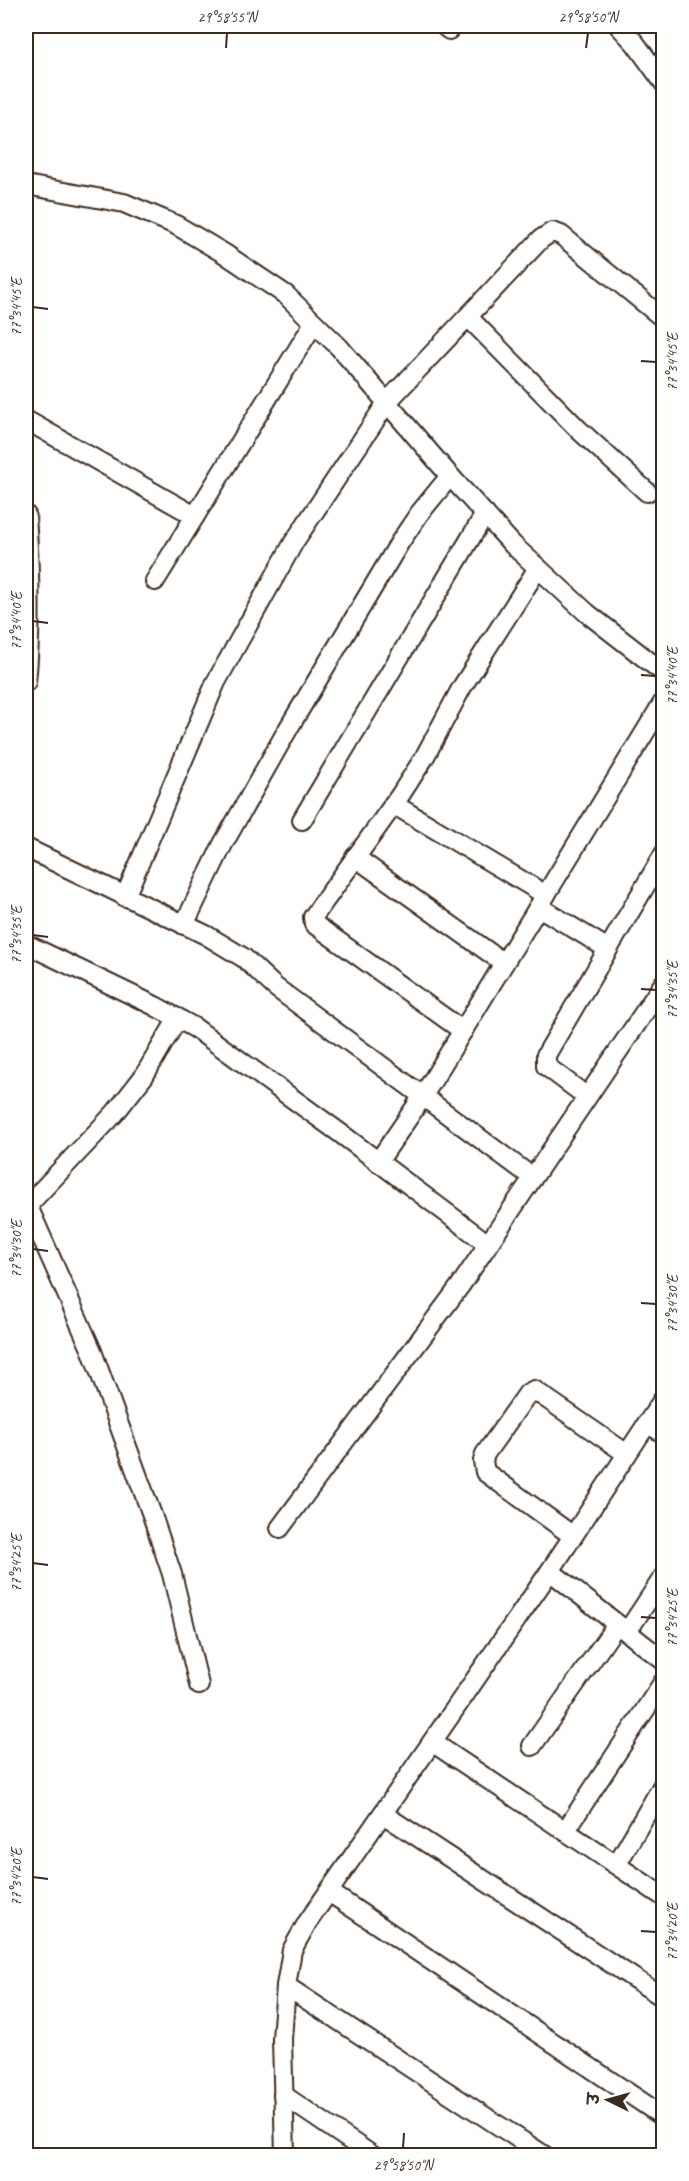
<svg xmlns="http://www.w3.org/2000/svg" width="689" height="2181" viewBox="0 0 689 2181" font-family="Caveat,'Playpen Sans Deva',sans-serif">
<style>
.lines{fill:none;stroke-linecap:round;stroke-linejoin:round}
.minor-casing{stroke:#3b2a1e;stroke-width:22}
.minor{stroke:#fff;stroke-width:18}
.ticks{fill:none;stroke:#3b2a1e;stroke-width:2}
.neatline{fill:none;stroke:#3b2a1e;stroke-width:2}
.ticks-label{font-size:15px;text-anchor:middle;fill:#3b2a1e}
</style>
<rect width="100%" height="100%" fill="#fff"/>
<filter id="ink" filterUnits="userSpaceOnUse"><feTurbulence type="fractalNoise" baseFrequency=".0167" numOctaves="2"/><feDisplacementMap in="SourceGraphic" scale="12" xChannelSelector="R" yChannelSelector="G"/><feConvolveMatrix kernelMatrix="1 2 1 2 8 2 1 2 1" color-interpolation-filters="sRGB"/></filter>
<g filter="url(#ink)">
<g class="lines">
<defs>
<g id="minor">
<polyline points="444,26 449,30"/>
<polyline points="619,26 635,43 664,83"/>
<polyline points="26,185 124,203 176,225 225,254 286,295 339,347 450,476 513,545 587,613 664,673"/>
<polyline points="468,317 579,430 647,492"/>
<polyline points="26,420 195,516"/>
<path d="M26 515C30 571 32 626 26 682"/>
<polyline points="155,581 314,323"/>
<polyline points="393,804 546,895"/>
<polyline points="302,820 485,514"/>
<polyline points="26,848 206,935 244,958 275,987 532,1177"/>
<polyline points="355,857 504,963"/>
<polyline points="125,897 216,682 294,542 388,401 541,239 552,232 561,235 664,319"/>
<polyline points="539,907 608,949"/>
<polyline points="184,925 223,844 288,729 400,542 419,514 450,476"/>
<polyline points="26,944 155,1006 195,1028 340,1133 488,1244"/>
<polyline points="463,1031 314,924 313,917 399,797 424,758 462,687 538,568"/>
<polyline points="586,1096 546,1066 546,1055 664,854"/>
<polyline points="378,1162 423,1096 664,701"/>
<polyline points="26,1202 92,1351 152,1515 172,1574 199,1685"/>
<polyline points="27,1206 115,1113 144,1076 178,1018"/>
<polyline points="647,1423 664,1434"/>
<polyline points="280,1528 460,1286 664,983"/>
<polyline points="573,1536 485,1472 483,1461 485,1454 528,1393 534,1390 627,1454"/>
<polyline points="550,1571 664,1661"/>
<polyline points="627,1632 664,1576"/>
<polyline points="432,1742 664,1897"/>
<polyline points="532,1746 617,1624"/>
<polyline points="383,1814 664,1998"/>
<polyline points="566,1830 664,1681"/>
<polyline points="617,1864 664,1783"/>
<polyline points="329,1892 664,2117"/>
<polyline points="286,1986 545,2156"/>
<polyline points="283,2095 373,2156"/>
<polyline points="285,2156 282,2039 286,1986 292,1950 307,1923 550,1571 664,1398"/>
</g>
</defs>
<!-- minor casing -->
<use href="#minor" class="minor-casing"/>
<!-- minor -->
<use href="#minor" class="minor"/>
</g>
</g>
<!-- ticks -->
<path class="ticks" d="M226 48 227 33M586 48 588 33M33 307 48 309M641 361 656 362M33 621 48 623M641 675 656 676M33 935 48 937M641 989 656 990M33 1249 48 1251M641 1303 656 1304M33 1563 48 1565M641 1617 656 1618M33 1877 48 1879M641 1931 656 1932M403 2148 404 2133"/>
<!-- margin -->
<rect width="689" height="2181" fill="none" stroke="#fff" stroke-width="66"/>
<!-- north arrow -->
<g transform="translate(608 2100) rotate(275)" stroke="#ffffff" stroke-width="4.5" paint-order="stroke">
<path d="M0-4.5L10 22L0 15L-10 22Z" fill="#3b2a1e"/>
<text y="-9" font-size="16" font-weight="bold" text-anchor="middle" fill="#3b2a1e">उ</text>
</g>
<rect x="33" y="33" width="623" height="2115" class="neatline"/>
<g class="ticks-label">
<text x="227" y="22">29°58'55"N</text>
<text x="588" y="22">29°58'50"N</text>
<text transform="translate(16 307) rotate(-90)" y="5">77°34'45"E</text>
<text transform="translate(672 362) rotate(-90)" y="5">77°34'45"E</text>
<text transform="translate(16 621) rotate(-90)" y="5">77°34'40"E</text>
<text transform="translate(672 676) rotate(-90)" y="5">77°34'40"E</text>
<text transform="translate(16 935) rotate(-90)" y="5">77°34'35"E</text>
<text transform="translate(672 990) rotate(-90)" y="5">77°34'35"E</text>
<text transform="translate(16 1249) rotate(-90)" y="5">77°34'30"E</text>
<text transform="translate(672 1304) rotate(-90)" y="5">77°34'30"E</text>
<text transform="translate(16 1563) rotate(-90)" y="5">77°34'25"E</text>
<text transform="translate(672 1618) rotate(-90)" y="5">77°34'25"E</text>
<text transform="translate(16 1877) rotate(-90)" y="5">77°34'20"E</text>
<text transform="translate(672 1932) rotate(-90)" y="5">77°34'20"E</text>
<text x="403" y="2170">29°58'50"N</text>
</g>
</svg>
